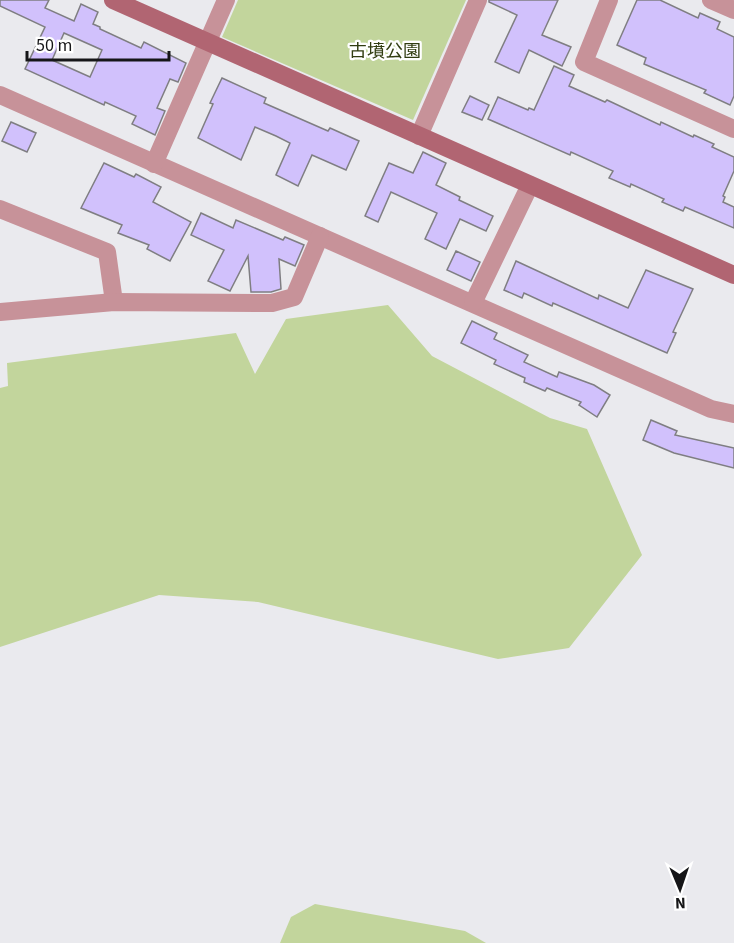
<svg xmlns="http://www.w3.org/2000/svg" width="734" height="943" viewBox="0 0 734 943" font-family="'Source Sans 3','Noto Sans JP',sans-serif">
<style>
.green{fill:#c2d59c}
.building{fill:#d1c1fc;stroke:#7f7e82;stroke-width:1.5;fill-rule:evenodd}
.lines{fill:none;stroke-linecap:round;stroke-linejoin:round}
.street{stroke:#c79299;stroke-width:18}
.secondary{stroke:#b16572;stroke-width:18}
.labels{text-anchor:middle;stroke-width:4.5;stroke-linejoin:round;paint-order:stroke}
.park-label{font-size:18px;fill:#313d11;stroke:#fff}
</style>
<rect width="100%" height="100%" fill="#eaeaee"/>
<!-- green -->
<g class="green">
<polygon points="238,0 466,0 413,120 222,37"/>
<polygon points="388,305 432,356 550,418 587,429 642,555 569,648 498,659 258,602 159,595 0,647 0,388 8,386 7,363 236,333 255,374 286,319"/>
<polygon points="315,904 465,931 486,943 280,943 291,917"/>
</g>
<!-- building -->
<g class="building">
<path d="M0 0H49L45 8 74 21 81 4 98 12 93 24 100 27V29L141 48 144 42 186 63 178 82 170 79 157 108 165 111 155 135 132 124 136 116 105 102 104 105 25 69 45 27 0 6ZM64 33 102 50 90 77 52 60Z"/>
<polygon points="489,0 558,0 542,35 571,47 562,66 529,50 519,73 495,62 517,15 489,2"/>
<polygon points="637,0 660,0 698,18 700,13 720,22 717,29 734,37 734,96 730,105 704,93 706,90 644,64 646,58 617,45"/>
<polygon points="554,66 574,75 569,86 605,102 607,100 660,125 661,122 693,137 694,135 714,144 712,147 734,157 734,171 723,196 725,197 723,202 734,207 734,228 685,207 683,211 662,202 664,199 631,184 630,187 609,178 613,171 571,152 570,155 488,119 498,97 528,110 529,108 534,110"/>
<polygon points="222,78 266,98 264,103 328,131 330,128 359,141 346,170 312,155 298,186 276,175 290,143 276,136 255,127 241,160 198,138 213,104 210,103"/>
<polygon points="470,96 489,105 482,120 462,112"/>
<polygon points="11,122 36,133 27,152 2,141"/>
<polygon points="423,152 446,163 436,185 460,197 459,200 493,216 486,231 460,219 446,249 425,239 437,213 391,192 378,222 365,216 389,163 413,173"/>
<polygon points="104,163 134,177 136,174 161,187 153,202 191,222 170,261 147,249 149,245 118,233 122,225 81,208"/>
<polygon points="201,213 233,228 236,220 283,240 285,237 304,245 295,266 279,259 281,289 271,292 251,292 248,256 230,291 208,281 224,250 191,235"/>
<polygon points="456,251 480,262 471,281 447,270"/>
<polygon points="516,261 598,299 599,295 628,308 646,270 693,289 673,332 676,333 667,353 553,303 552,306 524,293 522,298 504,290"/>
<polygon points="472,321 497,333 494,339 528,355 524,362 557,377 559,372 594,385 610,395 597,417 579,405 581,402 547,388 545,391 524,382 525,378 494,364 496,360 461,343"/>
<polygon points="651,420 677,431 675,435 734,448 734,468 674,453 643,440"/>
</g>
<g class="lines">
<!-- street -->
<g class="street">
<polyline points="609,0 584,62 734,129"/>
<polyline points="711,0 734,10"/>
<polyline points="0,95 711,409 734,414"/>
<polyline points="419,136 478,0"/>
<polyline points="154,164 226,0"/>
<polyline points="0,209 107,252 114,302"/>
<polyline points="473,303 530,185"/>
<polyline points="0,312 114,302 272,303 294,297 320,236"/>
</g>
<!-- secondary -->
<polyline class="secondary" points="113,0 734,275"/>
</g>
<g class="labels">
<!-- park labels -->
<g class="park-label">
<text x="385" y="57">古墳公園</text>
</g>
</g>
<!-- north arrow -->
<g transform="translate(680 889) rotate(178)" stroke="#ffffff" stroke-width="4.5" paint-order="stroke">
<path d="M0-4.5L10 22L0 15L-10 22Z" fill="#161618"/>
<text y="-9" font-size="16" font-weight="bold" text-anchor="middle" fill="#161618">N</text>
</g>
<!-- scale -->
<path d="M27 51v9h142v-9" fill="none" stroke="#161618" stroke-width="3"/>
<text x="36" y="51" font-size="18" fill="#161618" stroke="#ffffff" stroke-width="4.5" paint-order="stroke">50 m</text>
</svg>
